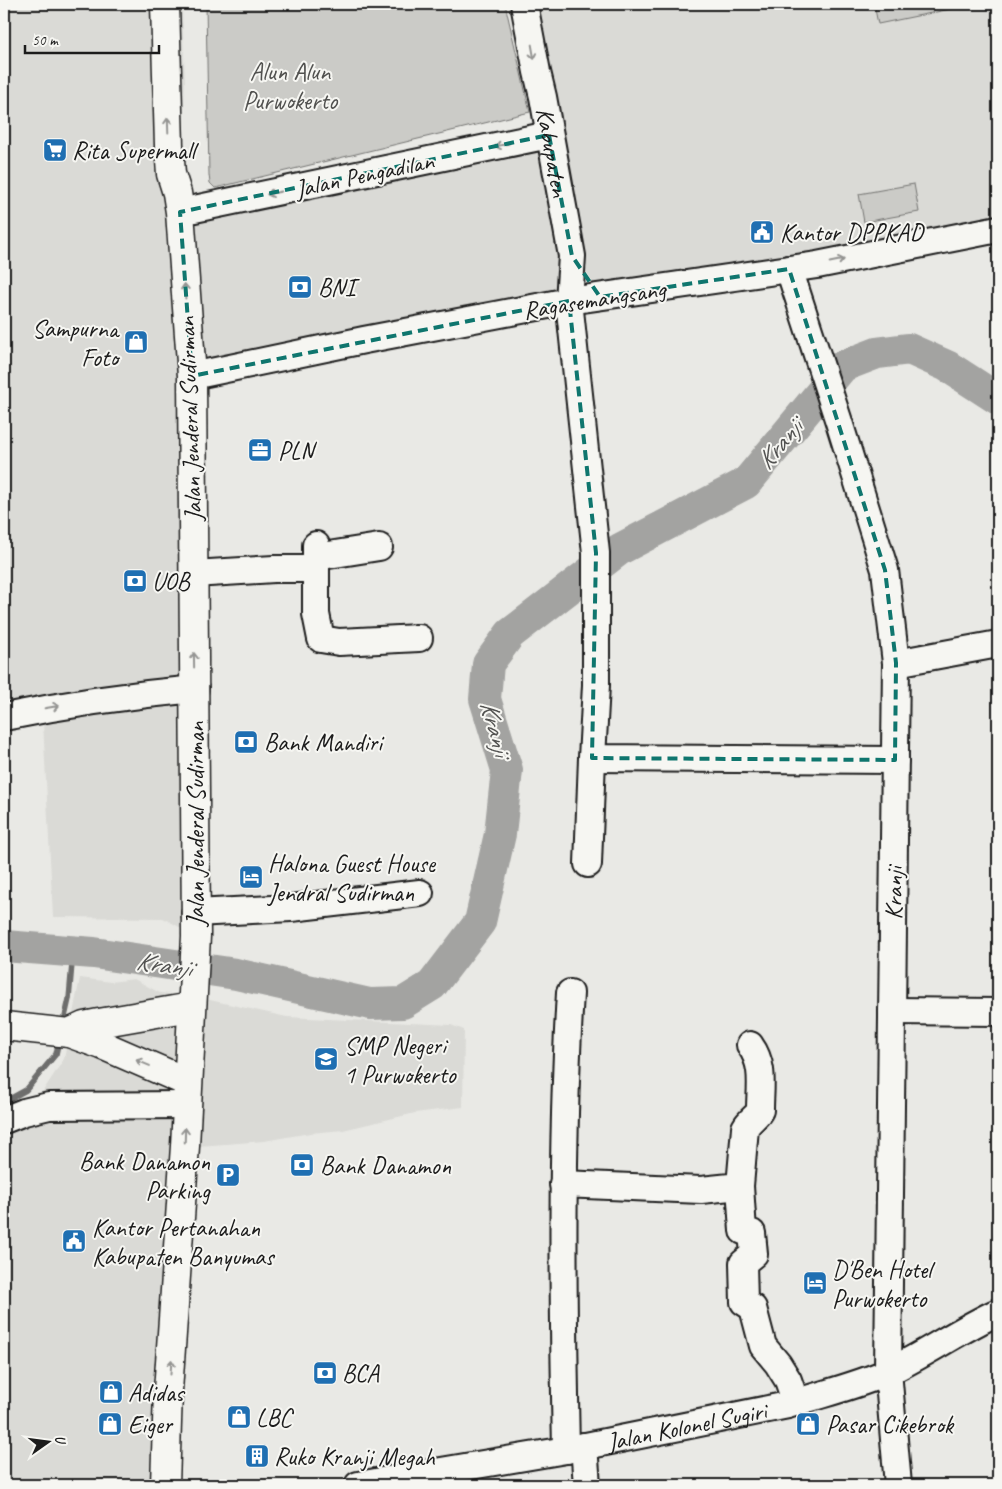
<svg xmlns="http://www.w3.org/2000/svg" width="1002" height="1489" viewBox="0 0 1002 1489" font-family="Caveat,sans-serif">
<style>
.built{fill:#dadad6}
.green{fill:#cbcbc7;stroke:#747472}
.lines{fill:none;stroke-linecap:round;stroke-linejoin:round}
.stream{stroke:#6d6d6c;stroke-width:5.5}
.river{stroke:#a3a3a1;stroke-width:32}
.minor-casing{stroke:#1c1c1c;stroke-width:30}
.major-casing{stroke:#1c1c1c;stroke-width:31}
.minor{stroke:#f6f6f2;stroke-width:26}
.major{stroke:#f6f6f2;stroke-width:28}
.oneway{stroke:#949492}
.marked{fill:none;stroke:#0f766e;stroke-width:4;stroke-dasharray:10 6;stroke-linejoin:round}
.labels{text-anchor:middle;stroke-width:4;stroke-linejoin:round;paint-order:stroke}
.park-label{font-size:25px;fill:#51514f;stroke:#f6f6f2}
.poi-label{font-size:25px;fill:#1c1c1c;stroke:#f6f6f2;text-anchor:start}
.street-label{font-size:25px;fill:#1c1c1c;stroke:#f6f6f2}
.water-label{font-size:26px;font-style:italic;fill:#525251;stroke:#f6f6f2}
</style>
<rect width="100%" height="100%" fill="#e9e9e5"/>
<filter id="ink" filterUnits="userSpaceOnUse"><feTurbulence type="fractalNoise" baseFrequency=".02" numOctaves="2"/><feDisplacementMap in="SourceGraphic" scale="10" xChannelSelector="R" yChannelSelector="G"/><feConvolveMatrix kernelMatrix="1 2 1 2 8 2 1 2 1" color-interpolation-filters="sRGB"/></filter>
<g filter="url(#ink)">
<!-- built -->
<g class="built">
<polygon points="4,4 182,4 185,82 180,211 546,128 522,4 998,4 998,227 192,376 196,936 163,918 53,917 43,722 4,717"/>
<polygon points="80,978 111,982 134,979 160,993 192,996 287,1017 451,1025 464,1030 463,1107 415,1113 343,1130 310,1133 264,1141 185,1147 165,1485 4,1485 4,1113 18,1109 41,1094 64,1059"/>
</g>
<!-- green -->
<g class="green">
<polygon points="206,4 505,4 530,112 215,188 210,183 209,175"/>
<polygon points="874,4 975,4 878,24"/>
<polygon points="914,184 919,212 864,222 859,194"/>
</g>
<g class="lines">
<!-- stream -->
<g class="stream">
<polyline points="63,1026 69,999 73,952"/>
<polyline points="4,1102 26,1090 56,1054 59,1040"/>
</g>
<!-- river -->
<polyline class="river" points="4,946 94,953 236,974 370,1004 403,1003 432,985 480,922 500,834 507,770 485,699 488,664 510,634 620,549 746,483 843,366 877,353 909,349 947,366 998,399"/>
<defs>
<g id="minor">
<path id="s1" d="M524 4 537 72 543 97 572 256 569 301 596 553V685L592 758 895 760"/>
<polyline points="180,212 549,135"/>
<polyline points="789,269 839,422 885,570 896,663 888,1371 898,1485"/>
<polyline points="192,376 364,340 569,301 817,265 998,229"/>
<polyline points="316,545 316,614 321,639 339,642 419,638"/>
<polyline points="316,557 379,547"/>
<polyline points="193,574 274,569 316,569"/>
<polyline points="896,663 998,644"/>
<path d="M4 717C67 704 130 695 195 689"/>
<polyline points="588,864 592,758"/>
<polyline points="195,913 291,908 420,893"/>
<polyline points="892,1011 998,1012"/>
<polyline points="4,1120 24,1112 49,1106 186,1105"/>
<path d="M563 1184 701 1190 740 1186 745 1128C750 1119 757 1117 760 1110 760 1086 765 1066 750 1045"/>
<polyline points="740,1186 743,1231 752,1233 754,1254 743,1263 744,1302 753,1308 763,1346 778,1364 788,1380 796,1403"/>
<polyline points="584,1446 587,1485"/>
<path d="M566 1450C563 1298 561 1145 570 993"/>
<path id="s2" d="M358 1485 566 1450 788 1405C821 1394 857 1386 890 1371 927 1353 961 1329 998 1312"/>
</g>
<g id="major">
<polyline points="165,4 169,146 171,174 177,193 180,212 192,376 196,936 185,1146 168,1391 165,1485"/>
<polyline points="4,1026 69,1033 102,1045 187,1082"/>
<polyline points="69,1033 84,1026 99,1023 191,1007"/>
</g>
</defs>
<!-- minor casing -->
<use href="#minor" class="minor-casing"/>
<!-- major casing -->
<use href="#major" class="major-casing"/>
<!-- minor -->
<use href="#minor" class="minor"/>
<!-- major -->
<use href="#major" class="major"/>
</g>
<!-- one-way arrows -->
<defs><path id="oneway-shaft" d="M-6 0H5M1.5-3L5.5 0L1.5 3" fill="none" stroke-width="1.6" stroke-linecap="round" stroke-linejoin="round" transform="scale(1.25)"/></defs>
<g class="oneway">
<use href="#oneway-shaft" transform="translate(533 52) rotate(80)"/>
<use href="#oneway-shaft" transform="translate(168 125) rotate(-92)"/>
<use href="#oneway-shaft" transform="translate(502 145) rotate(168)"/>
<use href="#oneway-shaft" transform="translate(274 193) rotate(168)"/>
<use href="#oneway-shaft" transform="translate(837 261) rotate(-12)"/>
<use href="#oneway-shaft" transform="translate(185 291) rotate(-93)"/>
<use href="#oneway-shaft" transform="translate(194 660) rotate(-91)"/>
<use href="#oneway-shaft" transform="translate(52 707) rotate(-10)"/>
<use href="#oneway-shaft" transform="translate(143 1063) rotate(-157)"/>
<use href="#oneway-shaft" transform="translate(185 1135) rotate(-88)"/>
<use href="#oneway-shaft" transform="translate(171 1367) rotate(-86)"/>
</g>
</g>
<!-- marked area -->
<path class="marked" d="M549 135 572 256 600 297 789 269 885 570 896 663 895 760 592 758 596 553 569 301 192 376 180 212Z"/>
<!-- icons -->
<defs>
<symbol id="supermarket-square" viewBox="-11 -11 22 22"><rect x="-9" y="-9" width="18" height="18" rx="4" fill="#1f6fb2" stroke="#f6f6f2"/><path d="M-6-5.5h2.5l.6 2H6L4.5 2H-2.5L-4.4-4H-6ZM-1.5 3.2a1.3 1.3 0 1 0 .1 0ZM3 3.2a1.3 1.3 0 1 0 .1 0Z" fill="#fff"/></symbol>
<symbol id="civic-square" viewBox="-11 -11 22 22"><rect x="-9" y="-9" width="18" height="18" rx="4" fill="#1f6fb2" stroke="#f6f6f2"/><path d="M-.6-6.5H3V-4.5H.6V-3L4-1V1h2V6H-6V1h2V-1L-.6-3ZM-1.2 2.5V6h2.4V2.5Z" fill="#fff"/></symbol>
<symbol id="bank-square" viewBox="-11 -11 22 22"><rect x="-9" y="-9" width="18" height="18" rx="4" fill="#1f6fb2" stroke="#f6f6f2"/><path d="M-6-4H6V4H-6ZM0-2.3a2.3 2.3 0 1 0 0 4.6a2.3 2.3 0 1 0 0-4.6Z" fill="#fff"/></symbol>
<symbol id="shop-square" viewBox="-11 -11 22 22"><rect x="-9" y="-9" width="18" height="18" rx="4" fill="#1f6fb2" stroke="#f6f6f2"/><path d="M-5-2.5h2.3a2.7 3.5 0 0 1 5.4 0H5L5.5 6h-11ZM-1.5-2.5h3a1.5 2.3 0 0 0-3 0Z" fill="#fff"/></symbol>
<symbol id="office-square" viewBox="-11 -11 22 22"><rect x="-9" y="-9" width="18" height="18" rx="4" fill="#1f6fb2" stroke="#f6f6f2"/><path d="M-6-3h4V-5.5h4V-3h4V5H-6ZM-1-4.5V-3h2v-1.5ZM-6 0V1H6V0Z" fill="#fff"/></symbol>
<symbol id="hotel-square" viewBox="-11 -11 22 22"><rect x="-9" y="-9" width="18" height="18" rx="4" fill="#1f6fb2" stroke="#f6f6f2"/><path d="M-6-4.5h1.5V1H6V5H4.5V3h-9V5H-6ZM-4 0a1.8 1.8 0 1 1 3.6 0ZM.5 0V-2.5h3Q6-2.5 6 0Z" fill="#fff"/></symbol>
<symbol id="school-square" viewBox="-11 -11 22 22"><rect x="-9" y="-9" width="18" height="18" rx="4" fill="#1f6fb2" stroke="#f6f6f2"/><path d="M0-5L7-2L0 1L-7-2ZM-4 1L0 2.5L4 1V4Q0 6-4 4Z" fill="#fff"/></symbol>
<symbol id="parking-square" viewBox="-11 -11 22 22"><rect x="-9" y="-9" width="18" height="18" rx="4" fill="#1f6fb2" stroke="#f6f6f2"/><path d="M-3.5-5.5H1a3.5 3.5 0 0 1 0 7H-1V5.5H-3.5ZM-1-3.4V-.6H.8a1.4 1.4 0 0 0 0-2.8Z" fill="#fff"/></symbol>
<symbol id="building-square" viewBox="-11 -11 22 22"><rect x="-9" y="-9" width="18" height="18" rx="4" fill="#1f6fb2" stroke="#f6f6f2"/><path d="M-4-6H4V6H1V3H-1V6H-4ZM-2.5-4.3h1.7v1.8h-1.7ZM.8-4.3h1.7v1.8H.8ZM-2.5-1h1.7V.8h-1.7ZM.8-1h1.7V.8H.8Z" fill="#fff"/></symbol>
</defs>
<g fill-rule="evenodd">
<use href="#supermarket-square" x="41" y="136" width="28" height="28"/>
<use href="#civic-square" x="748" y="218" width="28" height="28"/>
<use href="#bank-square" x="286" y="273" width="28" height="28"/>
<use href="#shop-square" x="122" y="328" width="28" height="28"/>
<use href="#office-square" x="246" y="436" width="28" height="28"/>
<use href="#bank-square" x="121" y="567" width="28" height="28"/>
<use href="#bank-square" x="232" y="728" width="28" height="28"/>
<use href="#hotel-square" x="237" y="863" width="28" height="28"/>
<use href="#school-square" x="312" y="1045" width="28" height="28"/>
<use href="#bank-square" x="288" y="1151" width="28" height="28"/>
<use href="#parking-square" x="214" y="1161" width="28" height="28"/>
<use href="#civic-square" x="60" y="1227" width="28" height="28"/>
<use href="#hotel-square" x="801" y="1269" width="28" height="28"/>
<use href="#bank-square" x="311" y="1359" width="28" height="28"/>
<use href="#shop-square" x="97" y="1378" width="28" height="28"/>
<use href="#shop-square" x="225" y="1403" width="28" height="28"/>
<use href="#shop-square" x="96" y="1410" width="28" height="28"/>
<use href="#shop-square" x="794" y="1410" width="28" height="28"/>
<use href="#building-square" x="243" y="1442" width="28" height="28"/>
</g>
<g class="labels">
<!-- park labels -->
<g class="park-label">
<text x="290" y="80">Alun Alun<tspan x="290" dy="29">Purwokerto</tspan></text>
</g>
<!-- poi labels -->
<g class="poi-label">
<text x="72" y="159">Rita Supermall</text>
<text x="780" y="241">Kantor DPPKAD</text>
<text x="318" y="296">BNI</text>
<text x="118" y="337" text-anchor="end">Sampurna<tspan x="118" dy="29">Foto</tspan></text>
<text x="278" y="459">PLN</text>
<text x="152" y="590">UOB</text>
<text x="264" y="751">Bank Mandiri</text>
<text x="268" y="872">Halona Guest House<tspan x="268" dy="29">Jendral Sudirman</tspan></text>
<text x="344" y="1054">SMP Negeri<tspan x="344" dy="29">1 Purwokerto</tspan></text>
<text x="210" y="1170" text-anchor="end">Bank Danamon<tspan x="210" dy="29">Parking</tspan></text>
<text x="320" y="1174">Bank Danamon</text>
<text x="92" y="1236">Kantor Pertanahan<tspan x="92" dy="29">Kabupaten Banyumas</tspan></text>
<text x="832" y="1278">D'Ben Hotel<tspan x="832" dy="29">Purwokerto</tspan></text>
<text x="342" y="1382">BCA</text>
<text x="128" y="1401">Adidas</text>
<text x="256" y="1426">LBC</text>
<text x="128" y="1433">Eiger</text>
<text x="826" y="1433">Pasar Cikebrok</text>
<text x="274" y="1465">Ruko Kranji Megah</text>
</g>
<!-- street labels -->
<g class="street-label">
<text dy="9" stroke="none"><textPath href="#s1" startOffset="151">Kabupaten</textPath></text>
<text transform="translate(364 174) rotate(-12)" y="9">Jalan Pengadilan</text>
<text transform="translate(594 299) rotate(-9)" y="9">Ragasemangsang</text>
<text transform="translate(189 419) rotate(-92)" y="9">Jalan Jenderal Sudirman</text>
<text transform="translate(195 824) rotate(-90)" y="9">Jalan Jenderal Sudirman</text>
<text transform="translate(893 893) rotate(-89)" y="9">Kranji</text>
<text dy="9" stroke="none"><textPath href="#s2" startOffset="334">Jalan Kolonel Sugiri</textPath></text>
</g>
<!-- water labels -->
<g class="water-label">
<text transform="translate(779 444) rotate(-50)" y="9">Kranji</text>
<text transform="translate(496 728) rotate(75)" y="9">Kranji</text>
<text transform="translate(164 964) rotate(8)" y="9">Kranji</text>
</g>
</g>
<!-- margin -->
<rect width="1002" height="1489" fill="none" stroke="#f6f6f2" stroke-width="20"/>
<rect x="10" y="10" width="982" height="1469" fill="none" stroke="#1c1c1c" stroke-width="2" filter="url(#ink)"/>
<!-- north arrow -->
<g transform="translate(48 1442) rotate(76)" stroke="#f6f6f2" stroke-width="4" paint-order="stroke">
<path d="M0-4L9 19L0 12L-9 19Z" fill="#1c1c1c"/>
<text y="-8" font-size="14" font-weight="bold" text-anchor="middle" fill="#1c1c1c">U</text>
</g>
<!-- scale -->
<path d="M25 45v8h134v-8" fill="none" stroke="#1c1c1c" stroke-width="2.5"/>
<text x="32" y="45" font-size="15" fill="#1c1c1c" stroke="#f6f6f2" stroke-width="4" paint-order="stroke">50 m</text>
</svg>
